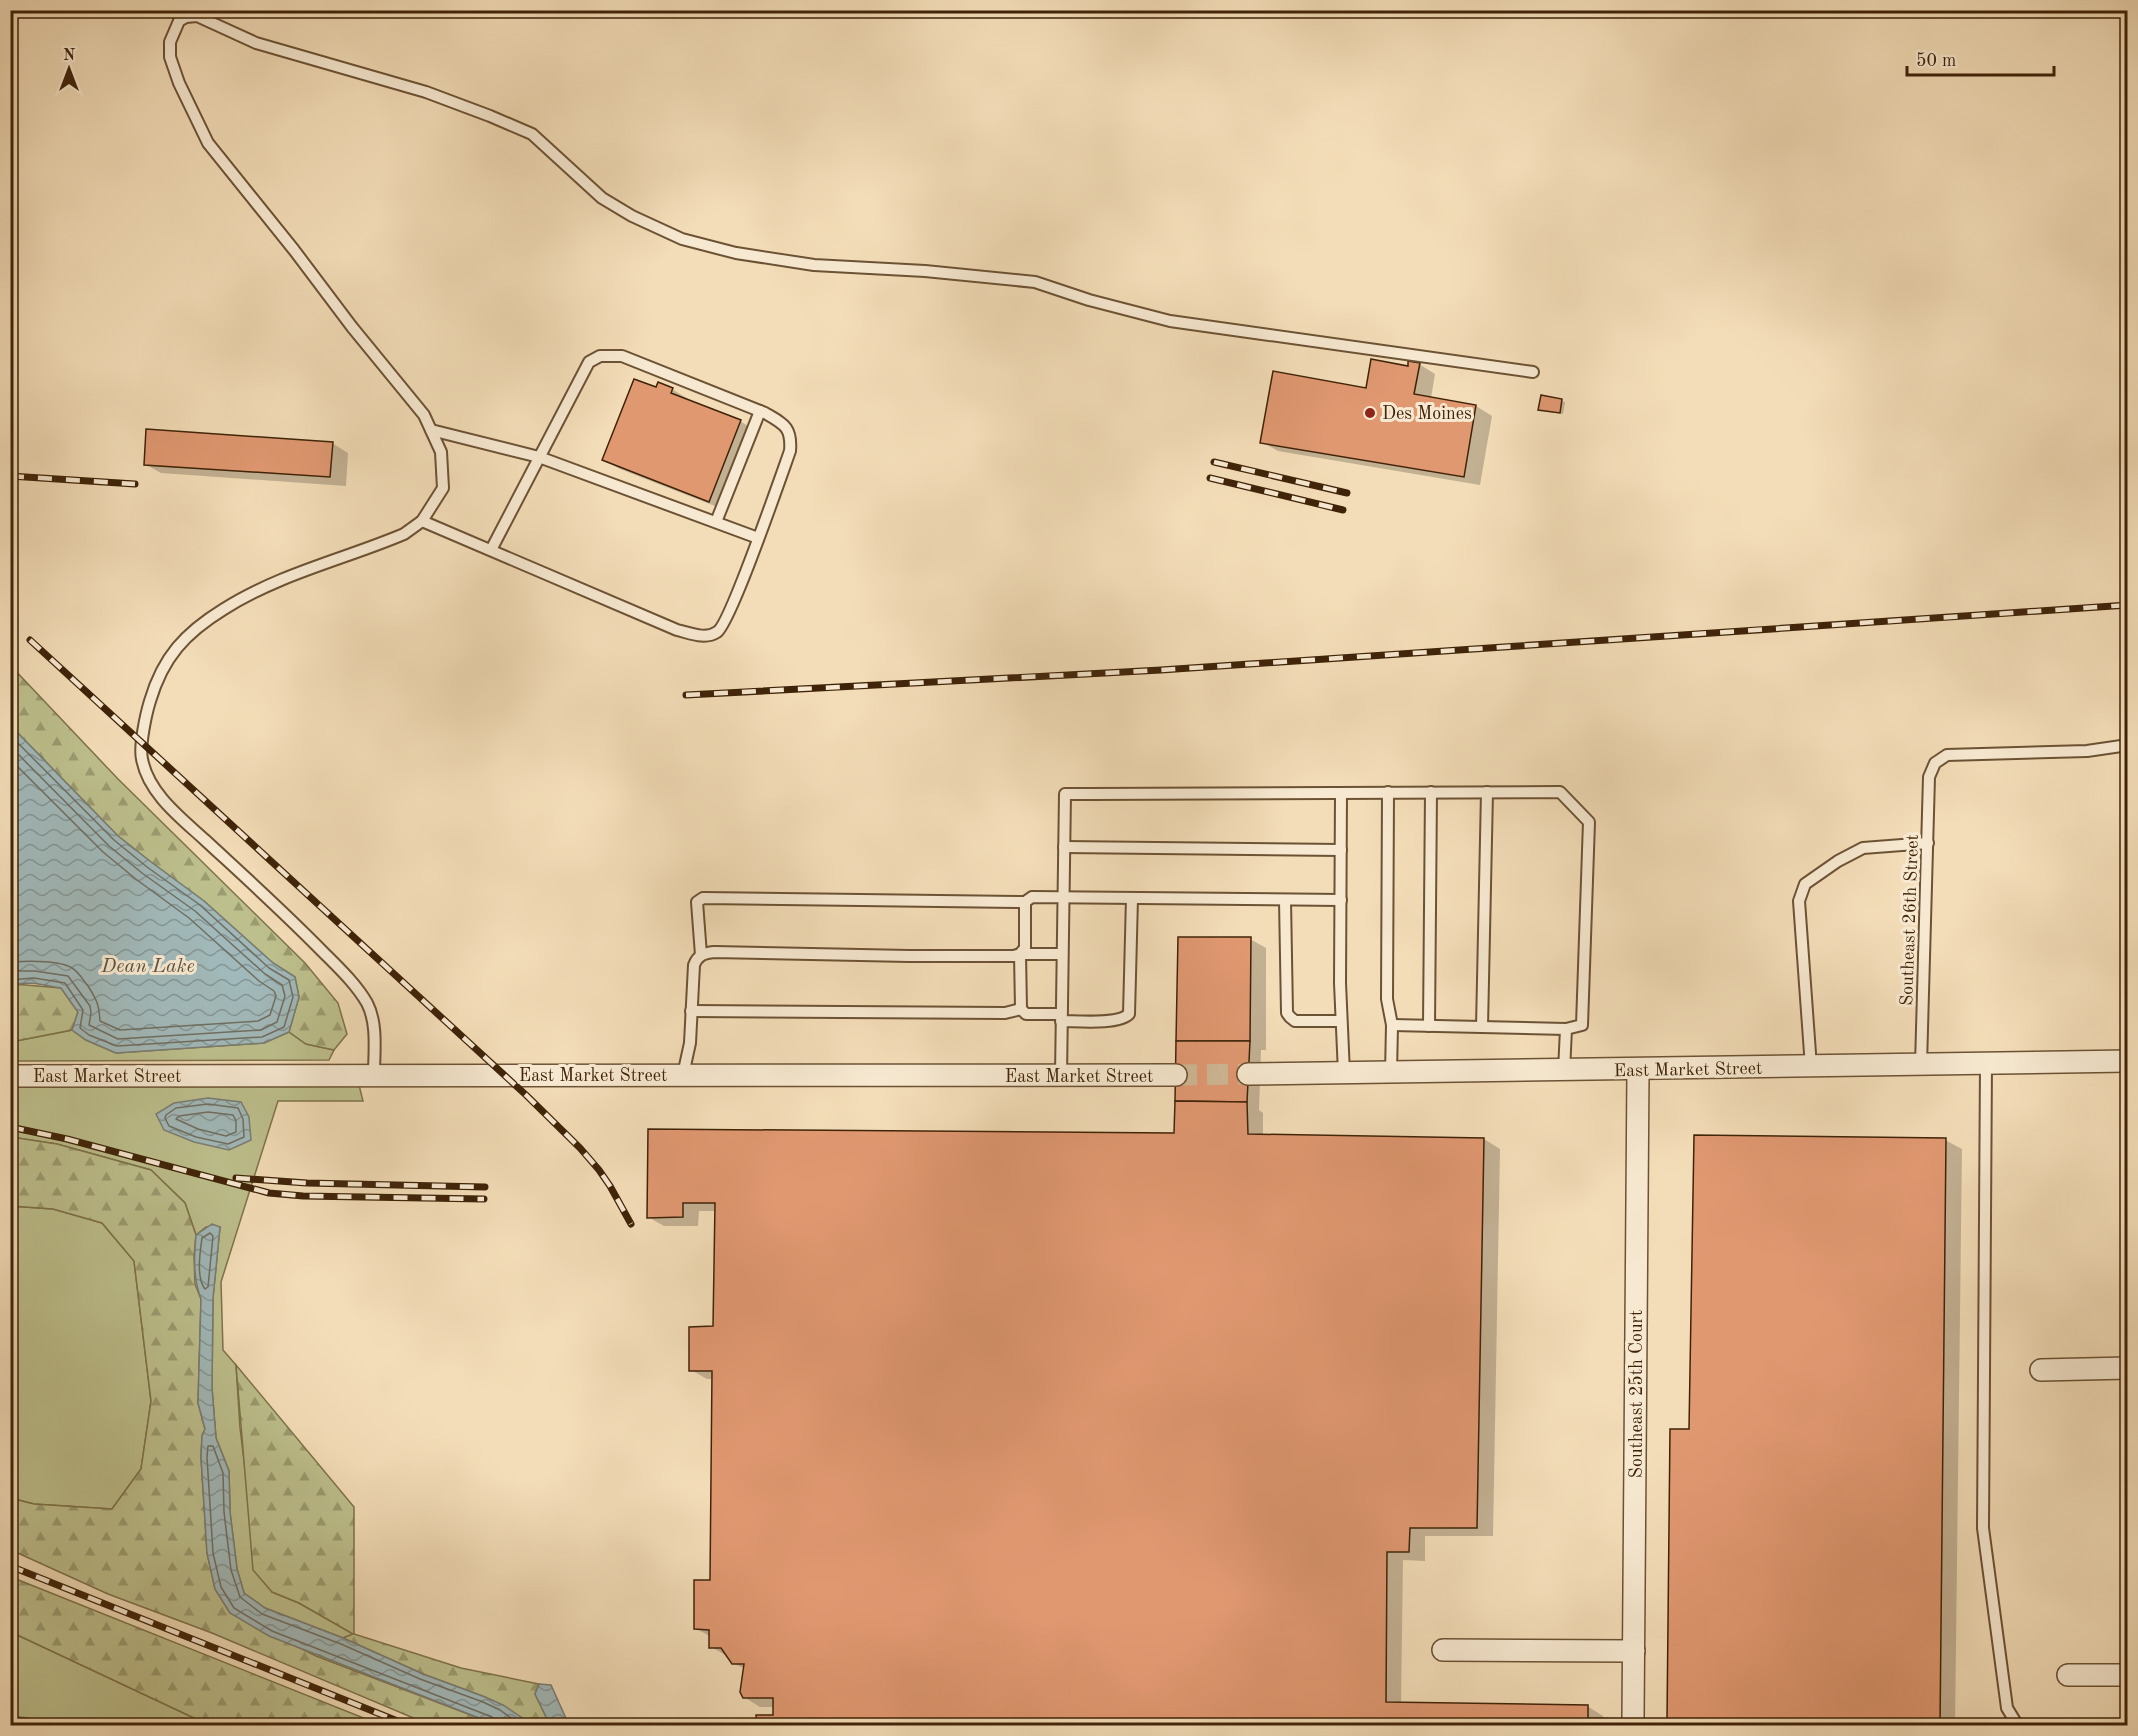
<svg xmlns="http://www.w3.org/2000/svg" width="2138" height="1736" viewBox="0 0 2138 1736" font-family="'Old Standard TT',serif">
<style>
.grass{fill:#bdc08d;stroke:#7e724a;stroke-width:1.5}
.forest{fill:url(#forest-firs);stroke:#7e724a;stroke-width:1.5}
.water{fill:url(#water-waves);stroke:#7a7d73;stroke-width:1.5}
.shadow{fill:#0003}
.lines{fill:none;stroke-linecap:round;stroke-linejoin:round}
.shore{stroke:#706e61;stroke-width:1.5}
.building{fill:#e09871;stroke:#3f2308;stroke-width:1.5}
.street-tunnel{stroke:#cfb895;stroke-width:21;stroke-dasharray:21 10;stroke-linecap:butt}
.lane-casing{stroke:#6c5234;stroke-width:14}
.street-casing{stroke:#6c5234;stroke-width:24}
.lane{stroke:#f7e9d1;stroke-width:10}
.street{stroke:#f7e9d1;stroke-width:21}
.rail-casing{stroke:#3f2308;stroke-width:7}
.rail{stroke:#f7e9d1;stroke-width:4.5;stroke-dasharray:14;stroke-linecap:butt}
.poi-dot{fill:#8f2418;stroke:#f7e9d1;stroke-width:2}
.labels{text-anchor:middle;stroke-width:6;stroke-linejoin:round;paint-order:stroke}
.poi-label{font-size:18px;fill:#3f2308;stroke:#f7e9d1;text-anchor:start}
.street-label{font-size:18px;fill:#3f2308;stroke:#f7e9d1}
.water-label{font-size:20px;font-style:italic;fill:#5c503d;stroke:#f7e9d1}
</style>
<defs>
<pattern id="forest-firs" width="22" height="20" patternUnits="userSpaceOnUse" patternTransform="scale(1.5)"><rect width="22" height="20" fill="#bdc08d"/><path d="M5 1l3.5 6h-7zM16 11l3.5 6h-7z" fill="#9b9c71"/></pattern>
<pattern id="water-waves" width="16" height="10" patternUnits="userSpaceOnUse" patternTransform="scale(1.5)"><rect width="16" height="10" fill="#a1b9ba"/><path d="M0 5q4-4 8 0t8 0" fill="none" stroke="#859695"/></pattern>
</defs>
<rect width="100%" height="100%" fill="#f3ddb8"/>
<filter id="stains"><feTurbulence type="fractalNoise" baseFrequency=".00333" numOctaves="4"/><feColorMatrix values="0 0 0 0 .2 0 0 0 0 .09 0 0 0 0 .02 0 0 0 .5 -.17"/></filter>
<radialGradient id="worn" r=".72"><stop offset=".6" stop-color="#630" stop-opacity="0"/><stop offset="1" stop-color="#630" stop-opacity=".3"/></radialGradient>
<!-- grass -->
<g class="grass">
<polygon points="72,1030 86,1040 116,1053 264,1043 289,1032 306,1044 334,1050 329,1060 11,1061 10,1042"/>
<polygon points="11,1083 359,1085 363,1101 278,1101 221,1282 223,1350 236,1365 240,1428 247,1484 272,1592 299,1603 354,1634 343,1638 265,1608 244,1593 237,1569 230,1512 229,1471 216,1438 212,1388 213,1298 220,1227 206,1227 196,1235 185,1203 151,1170 57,1144 11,1137"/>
<polygon points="10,1206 53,1209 102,1223 134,1261 151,1401 141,1469 112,1509 34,1504 11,1498"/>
<polygon points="11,1632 209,1725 43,1726 28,1718 11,1716"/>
</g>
<!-- forest -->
<g class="forest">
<polygon points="11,666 118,779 305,963 338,1003 347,1034 334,1050 306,1044 289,1032 299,997 295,977 273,963 204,901 151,862 118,836 11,726"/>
<polygon points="14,984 61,988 78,1012 72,1030 11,1042 10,987"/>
<polygon points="11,1137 57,1144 151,1170 185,1203 196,1235 194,1256 195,1284 201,1299 198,1403 205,1429 202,1436 201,1457 207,1553 215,1589 230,1613 316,1656 497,1725 430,1725 212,1633 108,1594 11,1550 10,1498 34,1504 112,1509 141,1469 151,1401 134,1261 102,1223 53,1209 11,1206"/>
<polygon points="236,1365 354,1507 354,1634 461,1668 539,1684 535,1694 550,1725 533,1725 485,1697 423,1674 343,1638 353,1634 299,1603 272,1592 253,1570"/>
<polygon points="11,1577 381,1725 383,1725 209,1725 11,1632"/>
</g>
<!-- water -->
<g class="water">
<path d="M11 726 118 836 151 862 204 901 273 963 295 977 299 997 289 1032 264 1043 116 1053 86 1040 72 1030 78 1012 61 988C48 986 22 979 11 987Z"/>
<polygon points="208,1098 241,1102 249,1117 251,1140 229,1150 194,1142 164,1130 156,1114 174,1103"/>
<path d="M212 1224 220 1227 213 1298 212 1388 216 1438 229 1471 230 1512 237 1569 244 1593 265 1608 343 1638 423 1674 485 1697 503 1705 533 1725H497L269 1636 230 1613 215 1589 207 1553 201 1457 202 1436 205 1429 198 1403 201 1299C193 1278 194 1257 196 1235Z"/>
<polygon points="539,1684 551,1685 569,1725 550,1725 535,1694"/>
</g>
<!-- shadow -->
<g class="shadow">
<polygon points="1419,364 1435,374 1431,398 1476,406 1492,416 1480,485 1278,451 1262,442 1409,367"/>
<polygon points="657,389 672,389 688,399 687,401 740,421 756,431 725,510 620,469 604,460"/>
<polygon points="1542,397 1565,402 1563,414 1543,411"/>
<polygon points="332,443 348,453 346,486 161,473 145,464"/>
<polygon points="1250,939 1266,948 1266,1050 1261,1050 1259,1110 1263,1113 1263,1136 1484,1139 1500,1149 1493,1536 1425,1536 1425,1561 1403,1560 1401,1704 1587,1706 1603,1716 1603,1720 1668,1721 1690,1431 1945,1140 1962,1149 1955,1726 758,1726 774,1717 774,1707 760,1707 744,1697 745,1669 733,1663 729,1657 711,1647 711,1637 695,1628 711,1581 714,1379 707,1379 691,1370 715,1328 716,1211 699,1211 698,1226 664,1226 648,1217 649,1130 1175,1135"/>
</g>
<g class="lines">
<!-- shore -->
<g class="shore">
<polyline points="10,735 114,840 147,867 200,905 269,968 289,980 293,997 284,1027 262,1037 117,1046 89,1035 80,1028 83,1010 65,983 34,978 10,980"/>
<polyline points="10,746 109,846 142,873 195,911 265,974 282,985 285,996 277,1022 261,1030 118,1039 89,1025 91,1013 90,1006 68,976 35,971 10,971"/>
<path d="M10 759 103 852 137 880 189 918 259 981 274 991 276 996 270 1015 258 1021 120 1030 100 1021C99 1005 97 1000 88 986 83 980 79 972 72 968 59 960 26 961 10 962"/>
<polygon points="208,1104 238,1108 243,1119 244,1137 228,1144 196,1137 169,1126 165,1118 166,1115 176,1108"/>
<polygon points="208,1112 233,1115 236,1121 236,1132 226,1136 198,1129 176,1119 179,1116"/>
<path d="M210 1233 213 1236 208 1287 205 1289C196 1278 200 1252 202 1238Z"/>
<polyline points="497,1726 496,1720 492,1717 272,1631 234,1608 221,1587 213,1553 207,1457 208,1446 213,1446 223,1473 224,1512 231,1570 240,1597 262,1614 341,1644 420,1679 483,1702 500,1710 522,1726"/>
</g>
</g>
<!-- building -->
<g class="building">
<polygon points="1371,359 1408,366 1408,361 1420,363 1414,394 1476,405 1464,477 1260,443 1273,371 1366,388"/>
<polygon points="634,379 656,387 658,382 673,388 671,393 741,420 709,502 602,460"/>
<polygon points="1541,395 1562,399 1560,413 1538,410"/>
<polygon points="146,429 333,442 330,477 144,465"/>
<polygon points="1178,937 1251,937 1250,1041 1176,1041"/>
<polygon points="1176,1041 1250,1041 1247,1102 1175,1101"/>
<polygon points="1175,1101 1247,1102 1248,1134 1484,1138 1477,1528 1410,1528 1409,1552 1387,1552 1386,1702 1588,1705 1588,1718 1667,1720 1670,1429 1689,1429 1694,1135 1946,1138 1940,1726 757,1726 756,1715 773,1715 773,1698 743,1698 740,1692 744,1664 732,1664 721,1648 709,1648 709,1630 694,1629 694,1580 710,1580 712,1371 689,1371 689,1327 713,1326 715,1203 683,1203 683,1217 647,1218 648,1129 1174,1133"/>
</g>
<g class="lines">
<!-- street-tunnel -->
<polyline class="street-tunnel" points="1176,1075 1248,1074"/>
<defs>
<g id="lane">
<polyline points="431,430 539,457 758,538"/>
<path d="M422 521 677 630C690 633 705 640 717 632 730 624 781 476 790 451 792 427 784 424 765 413L622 356H600L589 362 491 550"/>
<polyline points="716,522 760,411"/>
<polyline points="1388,792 1387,999 1392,1025 1391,1073"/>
<polyline points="1341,793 1340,983 1344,1073"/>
<polyline points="1064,847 1341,850"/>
<polyline points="1285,900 1287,1013 1290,1017 1295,1021 1341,1021"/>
<polyline points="701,955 697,902 703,898 1025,902"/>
<polyline points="691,1011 1005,1013 1021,1009"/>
<polyline points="1061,1014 1026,1014 1021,1009 1020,954 1062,954"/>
<path d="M1061 1021C1077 1021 1118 1025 1129 1014L1132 898"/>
<polyline points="1392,1025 1566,1029"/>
<polyline points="1429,1026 1431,792"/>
<polyline points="1482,1027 1487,792"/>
<polyline points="1986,1063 1983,1528 2007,1708 2018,1726"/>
<polyline points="1921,1065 1929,777 1935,763 1947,755 2087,751 2128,745"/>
<polyline points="1811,1067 1799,901 1805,884 1838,861 1863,848 1928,843"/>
<path d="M374 1075C374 1052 378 1024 367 1003 356 984 339 968 323 952 285 913 245 877 205 840 181 818 148 793 142 759 139 746 146 714 150 701 163 657 185 633 224 609 279 574 345 559 404 534L422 521 443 488 441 452 424 415 352 327 294 250 208 143 179 83 170 57V42L179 21 186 17 197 16 256 43 426 92 490 116 532 134 602 198 632 216 682 239 736 253 814 265 925 271 1035 282 1089 300 1170 321 1533 372"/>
<path d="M683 1075 690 1043 694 965C698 955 704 953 714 952L909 956H1014L1020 954 1025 948V902L1032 897 1341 900"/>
<polyline points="1061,1076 1065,794 1090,794 1560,792 1589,822 1582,1025 1566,1029 1564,1071"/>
</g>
<g id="street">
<polyline points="1248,1074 2128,1061"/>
<polyline points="10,1076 1176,1075"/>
<polyline points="2041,1370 2128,1368"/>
<polyline points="1443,1650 1634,1651"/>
<polyline points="2068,1675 2128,1675"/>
<polyline points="1633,1719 1638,1070"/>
</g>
</defs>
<!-- lane casing -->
<use href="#lane" class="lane-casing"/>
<!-- street casing -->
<use href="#street" class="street-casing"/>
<!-- lane -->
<use href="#lane" class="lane"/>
<!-- street -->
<use href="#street" class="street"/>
<defs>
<g id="rail">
<polyline points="1214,462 1347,493"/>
<polyline points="10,476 135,484"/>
<polyline points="1210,478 1343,510"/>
<polyline points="30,640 526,1095 580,1148 599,1170 610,1186 631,1224"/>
<polyline points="686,695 1161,670 2128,605"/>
<polyline points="10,1127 67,1139 269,1193 303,1196 484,1199"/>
<polyline points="236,1178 307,1183 485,1187"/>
<polyline points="10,1566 410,1726"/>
</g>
</defs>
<!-- rail casing -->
<use href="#rail" class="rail-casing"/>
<!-- rail -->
<use href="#rail" class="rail"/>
</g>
<!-- markers -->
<circle class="poi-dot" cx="1370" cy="413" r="6"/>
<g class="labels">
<!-- poi labels -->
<g class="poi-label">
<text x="1382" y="419">Des Moines</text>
</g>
<!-- street labels -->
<g class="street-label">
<text transform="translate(1909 920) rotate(-88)" y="6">Southeast 26th Street</text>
<text transform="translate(1688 1069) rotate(-1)" y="6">East Market Street</text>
<text x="593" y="1081">East Market Street</text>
<text x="107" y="1082">East Market Street</text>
<text x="1079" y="1082">East Market Street</text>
<text transform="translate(1636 1394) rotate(-90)" y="6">Southeast 25th Court</text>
</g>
<!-- water labels -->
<g class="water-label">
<text x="148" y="972">Dean Lake</text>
</g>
</g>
<!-- margin -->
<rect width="2138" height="1736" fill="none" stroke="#f3ddb8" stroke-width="36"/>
<rect x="12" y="12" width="2114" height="1712" fill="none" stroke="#3f2308" stroke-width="3"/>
<rect x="18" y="18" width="2102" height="1700" fill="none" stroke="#3f2308" stroke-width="1.5"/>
<!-- north arrow -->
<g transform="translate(69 69)" stroke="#f7e9d1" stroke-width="4.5" paint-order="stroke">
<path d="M0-4.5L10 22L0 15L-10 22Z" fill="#3f2308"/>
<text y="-9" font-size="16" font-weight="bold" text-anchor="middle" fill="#3f2308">N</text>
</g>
<!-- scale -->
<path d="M1907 66v9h147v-9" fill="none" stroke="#3f2308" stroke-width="3"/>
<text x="1916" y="66" font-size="18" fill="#3f2308" stroke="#f7e9d1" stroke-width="4.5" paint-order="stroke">50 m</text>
<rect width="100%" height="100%" filter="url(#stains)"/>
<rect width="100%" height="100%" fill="url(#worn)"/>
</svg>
